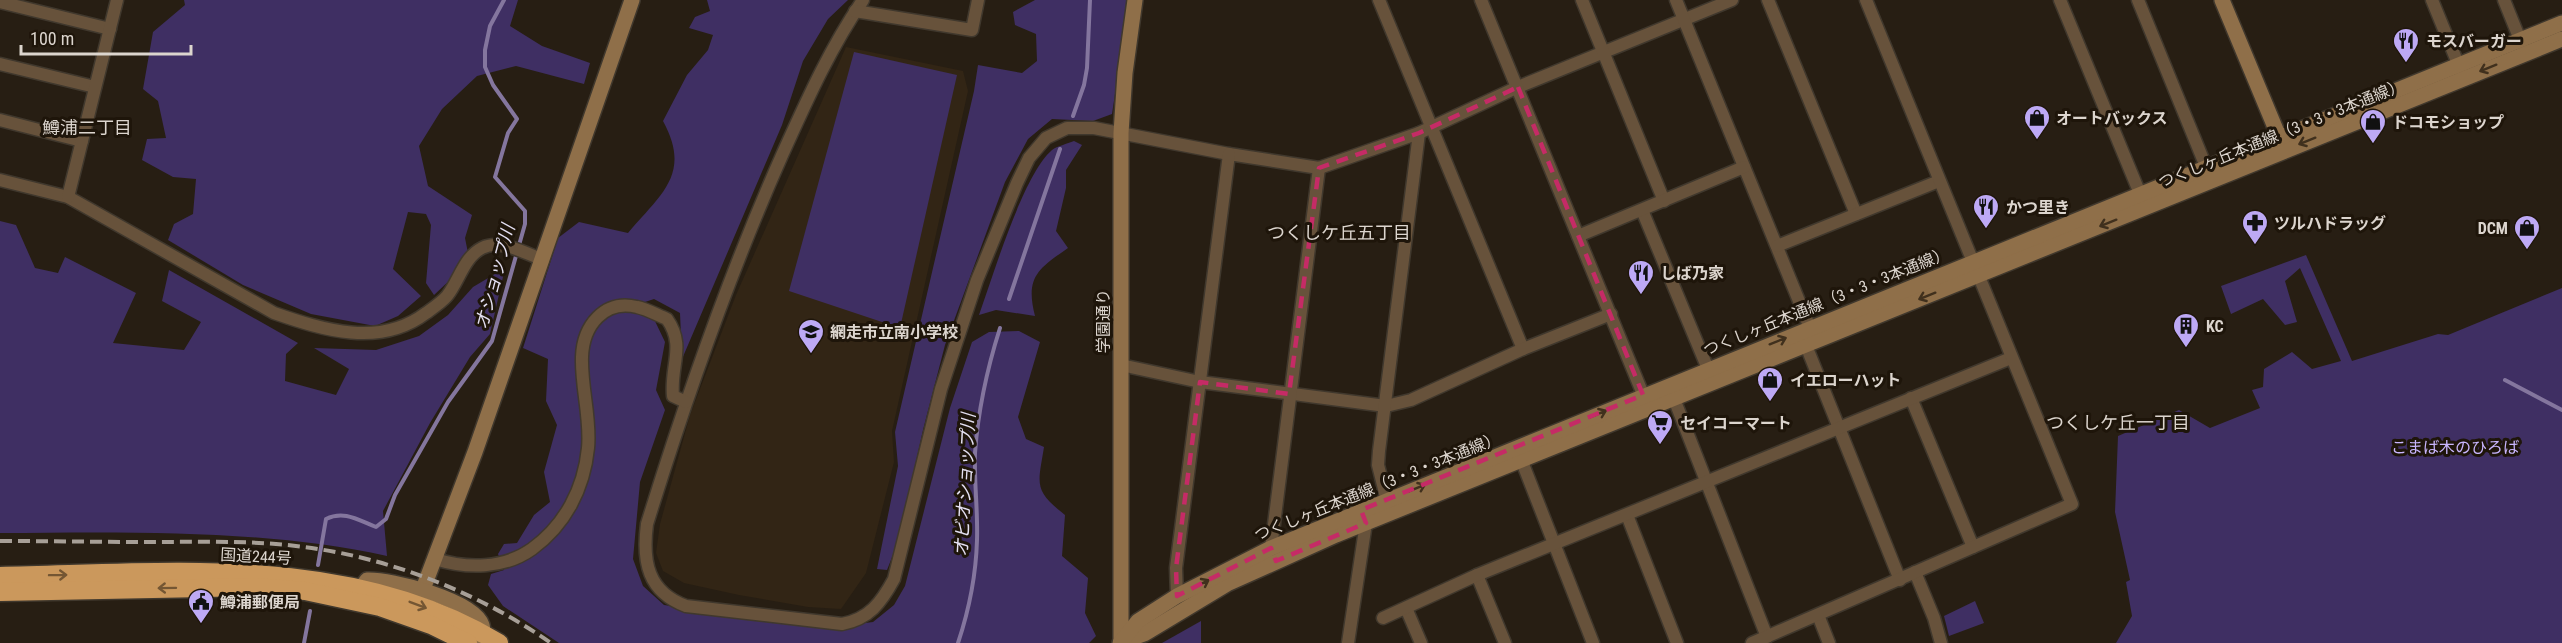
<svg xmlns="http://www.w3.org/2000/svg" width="2562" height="643" viewBox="0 0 2562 643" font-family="'Roboto Condensed','Noto Sans JP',sans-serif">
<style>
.built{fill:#322515}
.green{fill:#3f2f63}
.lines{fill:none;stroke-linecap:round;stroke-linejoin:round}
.stream{stroke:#84769e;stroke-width:4}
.street-casing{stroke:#40382d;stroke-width:15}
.secondary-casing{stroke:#40382d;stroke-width:18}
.highway-casing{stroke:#40382d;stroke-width:21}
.street{stroke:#67523b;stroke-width:12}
.secondary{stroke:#8f6f49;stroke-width:15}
.highway{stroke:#cb985c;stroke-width:18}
.rail{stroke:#a79f97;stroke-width:4;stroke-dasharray:12 6;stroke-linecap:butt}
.oneway{stroke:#40301d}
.oneway2{stroke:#745633}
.marked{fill:none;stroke:#c52b66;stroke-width:4.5;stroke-dasharray:12 8;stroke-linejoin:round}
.labels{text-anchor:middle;stroke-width:6;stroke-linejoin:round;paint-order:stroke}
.poi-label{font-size:16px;font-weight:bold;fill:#dcd5ce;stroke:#1e150a;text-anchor:start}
.street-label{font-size:16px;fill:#dcd5ce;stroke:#1e150a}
.park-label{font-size:16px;fill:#c8b5fd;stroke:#1e150a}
.neighbourhood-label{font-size:18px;fill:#dcd5ce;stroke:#1e150a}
.water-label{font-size:18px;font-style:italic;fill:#e5e1f3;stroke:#1e150a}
</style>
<rect width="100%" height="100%" fill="#271e13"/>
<!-- built -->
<polygon class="built" points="846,47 963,71 968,91 892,431 894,462 866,573 841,609 808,607 739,595 684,583 663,571 656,553 660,524 690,415 736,295"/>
<!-- green -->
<g class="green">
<polygon points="184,0 518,0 510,26 542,46 590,63 584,84 516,66 477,76 442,109 419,146 428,186 472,215 465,238 468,253 450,280 434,295 426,283 431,225 426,214 408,212 393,269 421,296 398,316 375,326 311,314 243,285 168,240 174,224 193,214 196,179 173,177 142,160 147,139 166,138 158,101 143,89 153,32 185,5"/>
<path d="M707 0H848L828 19 803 61 782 125 682 359 680 313 654 299 642 303 654 319 665 342 656 390 665 410 640 482 633 559 643 586 664 605 826 628 873 622 894 605 905 586 950 408 972 342 989 332 1019 331 1040 342 1018 417 1026 439 1044 447C1038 485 1033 490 1065 515L1062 556 1088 578 1085 613 1096 636 1089 643H559L503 606 488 585 491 574 504 570 498 554 504 544 517 543 534 515 550 502 544 472 557 425 546 401 548 359 523 348 558 238 579 222 628 233C661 194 692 174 663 121L687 75 708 50 713 35 689 28 695 17 710 11Z"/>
<polygon points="1035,0 1129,0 1112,114 1093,121 1052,119 1028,139 1005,182 945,345 923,430 898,542 887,570 877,569 898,466 895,432 974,91 978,65 1022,73 1037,61 1036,34 1015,25 1013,12"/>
<polygon points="854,52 957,75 900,328 789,291"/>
<path d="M1074 141 1082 145 1066 170V188L1056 231 1068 248C1038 269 1025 277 1035 316L996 310 979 315C993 276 1023 175 1052 150 1057 146 1067 144 1074 141Z"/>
<path d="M0 221 16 225 35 268 58 273 65 257 136 293 113 343 184 350 201 322 162 301 169 270 298 343 286 354 285 381 336 395 349 369 314 348 376 350 419 336 448 315 473 287 505 268 490 334 470 357 430 423 383 511 387 556C264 529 126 532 0 533Z"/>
<polygon points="2306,255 2352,361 2438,334 2448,335 2562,288 2562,643 2116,643 2132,616 2126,582 2130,580 2115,512 2118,436 2179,410 2210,428 2260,408 2252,390 2263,387 2264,369 2292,352 2312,369 2341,361 2300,268 2285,281 2297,322 2285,325 2263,299 2231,314 2221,286"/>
<polygon points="1975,601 1984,623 1949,636 1944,616"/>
<polygon points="1201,621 1201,643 1162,643"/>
</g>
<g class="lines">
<!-- stream -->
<g class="stream">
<polyline points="1073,116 1084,85 1087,68 1090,0"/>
<polyline points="1009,299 1060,149"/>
<polyline points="2505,380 2562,410"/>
<path d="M318 565 326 519C344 510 358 520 376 527L386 519 395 495 448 402 492 341 525 224V211L495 177 508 133 517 119 493 85 485 67V50L490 26 504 0"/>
<polyline points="304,643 310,611"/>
<path d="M958 643C969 610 976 575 977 540 978 511 974 482 975 453 978 411 987 369 1000 328"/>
</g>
<defs>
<g id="street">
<path d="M863 0C830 48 807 100 783 153 729 274 686 398 647 524 642 562 648 592 686 606L842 624C869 619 881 603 894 579L941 389 977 280 1017 183 1029 158 1046 138 1067 128H1094L1229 154 1319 168 1419 133 1518 87 1732 0"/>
<polyline points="1379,0 1523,349"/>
<polyline points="1481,0 1647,404"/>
<polyline points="1582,0 1664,201"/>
<polyline points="1676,0 1810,328 1806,346 1809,353 1900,580"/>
<polyline points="1768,0 1856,214"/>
<polyline points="2060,0 2143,201"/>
<polyline points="2138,0 2209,174"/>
<polyline points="2432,0 2461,71"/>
<polyline points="2504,0 2523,47"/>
<polyline points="0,2 110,29"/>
<polyline points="855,11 972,30 978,0"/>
<polyline points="0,64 95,87"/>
<polyline points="0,120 82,141"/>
<path d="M0 180 68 197 274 313C323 330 380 348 426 313 433 308 442 302 447 296 459 281 464 257 482 248 500 239 526 253 543 260"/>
<polyline points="68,197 117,0"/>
<polyline points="1642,210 1708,369"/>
<polyline points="1578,236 1744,167"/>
<polyline points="1777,246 1939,181"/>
<polyline points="1121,365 1200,382 1386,406 1411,400 1523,349 1611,314"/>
<polyline points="1671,391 1767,637"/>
<polyline points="1911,398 1973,547"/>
<polyline points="1519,454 1593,643"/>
<polyline points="1389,509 1378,465 1379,451 1419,133"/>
<polyline points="1627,515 1677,643"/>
<polyline points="1274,554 1271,548 1319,168"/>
<path d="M435 559C467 569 504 569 532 549 565 525 584 489 588 448 591 418 581 388 582 357 583 326 604 299 637 307 647 309 657 315 667 319 686 346 670 365 673 396L686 402"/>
<polyline points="1915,572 1934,618 1941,643"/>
<polyline points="1477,575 1505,643"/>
<polyline points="1177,596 1176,568 1229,154"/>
<polyline points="1406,608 1421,643"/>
<polyline points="1818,615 1829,643"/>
<polyline points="1383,618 1477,575 2011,358"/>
<polyline points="1348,643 1366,523 1364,517"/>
<polyline points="1752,643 2072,504 1866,0"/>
</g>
<g id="secondary">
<polyline points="2222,0 2282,144"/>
<polyline points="423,589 475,452 632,0"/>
<path d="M358 599 360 589 367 580C391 579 474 600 482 625 484 631 481 638 479 643"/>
<polyline points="1121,642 1144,634 1227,584 1336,535 2562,39"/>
<polyline points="1121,642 1121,133 1125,73 1135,0"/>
<polyline points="1120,643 1138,621 1177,596 1271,548 2562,23"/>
</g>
<g id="highway">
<path d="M0 576C167 573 349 552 499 643"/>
<polyline points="0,592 255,587 305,591 380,607 431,625 468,643"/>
</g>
</defs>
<!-- street casing -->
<use href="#street" class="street-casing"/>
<!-- secondary casing -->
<use href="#secondary" class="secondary-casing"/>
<!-- highway casing -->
<use href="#highway" class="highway-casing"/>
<!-- street -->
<use href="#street" class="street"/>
<!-- secondary -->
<use href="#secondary" class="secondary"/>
<!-- highway -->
<use href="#highway" class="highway"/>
<!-- rail -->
<path class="rail" d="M0 541C50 541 100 542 150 542 201 542 253 540 304 547 391 558 479 593 551 643"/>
</g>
<!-- one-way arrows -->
<defs><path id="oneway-shaft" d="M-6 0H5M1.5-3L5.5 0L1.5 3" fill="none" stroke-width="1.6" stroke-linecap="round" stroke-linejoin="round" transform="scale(1.5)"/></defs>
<g class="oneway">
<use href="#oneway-shaft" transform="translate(2488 68) rotate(158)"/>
<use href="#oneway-shaft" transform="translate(2307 141) rotate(158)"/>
<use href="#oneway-shaft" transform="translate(2108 223) rotate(158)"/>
<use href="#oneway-shaft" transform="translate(1927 296) rotate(158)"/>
<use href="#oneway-shaft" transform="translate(1778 341) rotate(-22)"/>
<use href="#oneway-shaft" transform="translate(1598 414) rotate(-23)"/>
<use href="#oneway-shaft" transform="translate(1417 488) rotate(-22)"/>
<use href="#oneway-shaft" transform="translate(1201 584) rotate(-27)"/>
</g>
<g class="oneway2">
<use href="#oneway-shaft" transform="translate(58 575) rotate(-1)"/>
<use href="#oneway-shaft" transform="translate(167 588) rotate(179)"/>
<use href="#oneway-shaft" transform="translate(418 605) rotate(21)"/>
</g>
<!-- marked area -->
<path class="marked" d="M1518 87 1643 395 1361 510 1366 523 1276 561 1271 548 1177 596 1176 568 1200 382 1289 394 1319 168 1419 133Z"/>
<!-- icons -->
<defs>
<symbol id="restaurant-pin" viewBox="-11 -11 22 30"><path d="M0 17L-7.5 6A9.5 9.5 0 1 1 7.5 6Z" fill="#bda9f5" stroke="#1e150a"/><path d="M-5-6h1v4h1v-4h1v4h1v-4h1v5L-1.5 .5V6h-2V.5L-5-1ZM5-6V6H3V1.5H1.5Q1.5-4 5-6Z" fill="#111"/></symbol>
<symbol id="shop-pin" viewBox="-11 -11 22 30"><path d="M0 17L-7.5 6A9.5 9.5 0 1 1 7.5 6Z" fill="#bda9f5" stroke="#1e150a"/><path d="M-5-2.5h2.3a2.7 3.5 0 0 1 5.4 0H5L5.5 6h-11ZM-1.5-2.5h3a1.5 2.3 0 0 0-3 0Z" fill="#111"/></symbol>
<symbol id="pharmacy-pin" viewBox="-11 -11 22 30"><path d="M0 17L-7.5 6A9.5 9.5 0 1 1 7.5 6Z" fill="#bda9f5" stroke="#1e150a"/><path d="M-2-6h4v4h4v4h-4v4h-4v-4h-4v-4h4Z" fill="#111"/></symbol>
<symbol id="building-pin" viewBox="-11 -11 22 30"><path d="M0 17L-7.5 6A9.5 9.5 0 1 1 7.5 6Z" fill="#bda9f5" stroke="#1e150a"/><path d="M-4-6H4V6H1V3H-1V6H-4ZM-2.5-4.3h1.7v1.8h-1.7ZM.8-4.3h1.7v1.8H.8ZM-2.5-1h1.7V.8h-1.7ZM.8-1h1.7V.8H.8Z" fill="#111"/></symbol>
<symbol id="school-pin" viewBox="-11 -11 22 30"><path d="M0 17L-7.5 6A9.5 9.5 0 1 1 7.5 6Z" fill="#bda9f5" stroke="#1e150a"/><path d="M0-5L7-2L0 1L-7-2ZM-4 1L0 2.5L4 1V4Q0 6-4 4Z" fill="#111"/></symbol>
<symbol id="supermarket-pin" viewBox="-11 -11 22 30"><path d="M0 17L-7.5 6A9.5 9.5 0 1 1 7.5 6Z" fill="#bda9f5" stroke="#1e150a"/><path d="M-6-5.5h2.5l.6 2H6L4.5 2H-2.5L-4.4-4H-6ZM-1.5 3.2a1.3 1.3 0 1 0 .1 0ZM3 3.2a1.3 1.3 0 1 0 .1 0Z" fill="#111"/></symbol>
<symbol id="civic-pin" viewBox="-11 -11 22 30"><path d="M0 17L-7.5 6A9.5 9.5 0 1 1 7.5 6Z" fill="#bda9f5" stroke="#1e150a"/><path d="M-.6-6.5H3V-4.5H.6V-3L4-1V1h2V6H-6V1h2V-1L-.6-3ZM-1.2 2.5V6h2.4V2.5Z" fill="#111"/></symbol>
</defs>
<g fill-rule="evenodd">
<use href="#restaurant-pin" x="2391" y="26" width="30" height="40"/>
<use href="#shop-pin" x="2022" y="103" width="30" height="40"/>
<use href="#shop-pin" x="2358" y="107" width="30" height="40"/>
<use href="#restaurant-pin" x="1971" y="192" width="30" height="40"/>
<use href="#pharmacy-pin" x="2240" y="208" width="30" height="40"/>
<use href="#shop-pin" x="2512" y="213" width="30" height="40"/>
<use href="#restaurant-pin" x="1626" y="258" width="30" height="40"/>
<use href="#building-pin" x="2171" y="311" width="30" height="40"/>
<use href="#school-pin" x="796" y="317" width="30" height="40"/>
<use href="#shop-pin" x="1755" y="365" width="30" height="40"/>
<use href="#supermarket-pin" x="1645" y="408" width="30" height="40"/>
<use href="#civic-pin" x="186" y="587" width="30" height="40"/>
</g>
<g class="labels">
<!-- poi labels -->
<g class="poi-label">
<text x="2426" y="47">モスバーガー</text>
<text x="2056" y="124">オートバックス</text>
<text x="2392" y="128">ドコモショップ</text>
<text x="2006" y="213">かつ里き</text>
<text x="2274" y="229">ツルハドラッグ</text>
<text x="2508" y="234" text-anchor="end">DCM</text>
<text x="1660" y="279">しば乃家</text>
<text x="2206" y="332">KC</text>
<text x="830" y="338">網走市立南小学校</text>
<text x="1790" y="386">イエローハット</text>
<text x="1680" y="429">セイコーマート</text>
<text x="220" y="608">鱒浦郵便局</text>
</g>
<!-- street labels -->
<g class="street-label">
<text transform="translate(2281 133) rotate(-22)" y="6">つくしヶ丘本通線（3・3・3本通線）</text>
<text transform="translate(1826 301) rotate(-22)" y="6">つくしヶ丘本通線（3・3・3本通線）</text>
<text transform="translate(1103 321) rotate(-90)" y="6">学園通り</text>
<text transform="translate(1377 486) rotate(-22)" y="6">つくしヶ丘本通線（3・3・3本通線）</text>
<text transform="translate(256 556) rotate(3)" y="6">国道244号</text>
</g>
<!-- park labels -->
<g class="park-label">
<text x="2455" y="453">こまば木のひろば</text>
</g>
<!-- neighbourhood labels -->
<g class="neighbourhood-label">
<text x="87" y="134">鱒浦二丁目</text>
<text x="1339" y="239">つくしケ丘五丁目</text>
<text x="2118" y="429">つくしケ丘一丁目</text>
</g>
<!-- water labels -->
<g class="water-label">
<text transform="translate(495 277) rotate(-75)" y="6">オショップ川</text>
<text transform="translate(965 485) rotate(-87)" y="6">オビオショップ川</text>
</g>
</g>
<!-- scale -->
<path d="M21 45v9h170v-9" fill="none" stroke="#dcd5ce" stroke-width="3"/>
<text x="30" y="45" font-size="18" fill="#dcd5ce" stroke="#1e150a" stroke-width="4.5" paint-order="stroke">100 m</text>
</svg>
